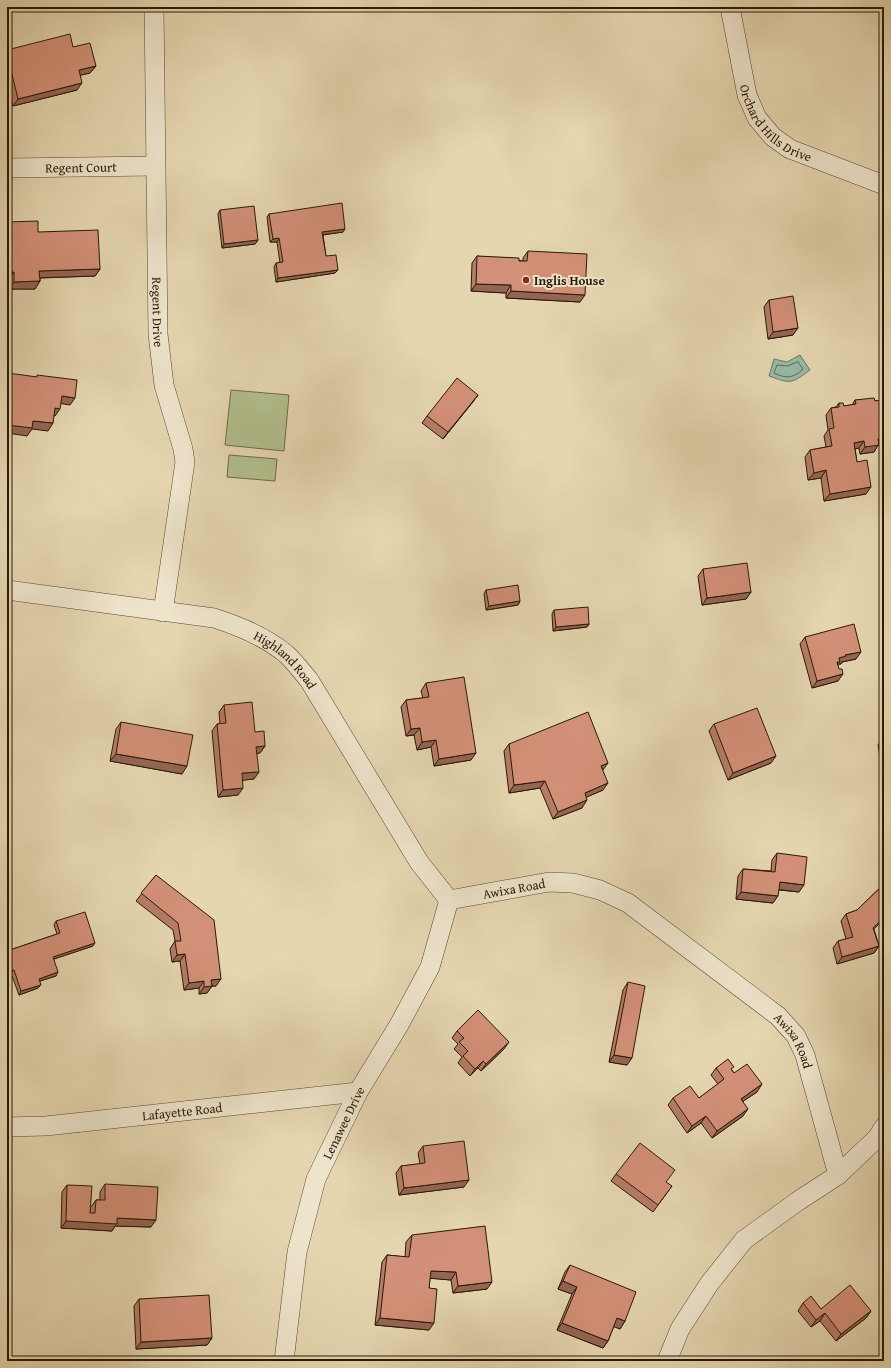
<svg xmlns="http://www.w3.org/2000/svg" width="891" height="1368" viewBox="0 0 891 1368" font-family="'Gentium Book Plus',serif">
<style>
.green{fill:#b2be8d;stroke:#6d6c49}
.water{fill:#97baa6;stroke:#6b7a66}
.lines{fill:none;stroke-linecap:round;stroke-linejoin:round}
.shore{stroke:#606a56;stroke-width:1}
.minor-casing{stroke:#574930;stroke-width:20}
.minor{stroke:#eee4cc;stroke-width:19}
.wall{fill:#b57c67;stroke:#281a05}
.shaded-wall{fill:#946554;stroke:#281a05}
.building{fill:#d39078;stroke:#281a05}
.poi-dot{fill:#8f2418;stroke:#eee4cc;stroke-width:1.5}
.labels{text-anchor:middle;stroke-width:4;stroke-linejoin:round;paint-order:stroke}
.street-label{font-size:13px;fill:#281a05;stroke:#eee4cc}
.poi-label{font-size:13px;font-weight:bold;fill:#281a05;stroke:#eee4cc;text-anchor:start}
</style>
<rect width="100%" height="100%" fill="#e5d6b0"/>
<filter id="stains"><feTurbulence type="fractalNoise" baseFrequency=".005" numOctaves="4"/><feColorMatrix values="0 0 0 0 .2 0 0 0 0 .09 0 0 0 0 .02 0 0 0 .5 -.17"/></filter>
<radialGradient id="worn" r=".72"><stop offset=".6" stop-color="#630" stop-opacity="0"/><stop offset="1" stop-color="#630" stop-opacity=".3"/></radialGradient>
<!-- green -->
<g class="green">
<polygon points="231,390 289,395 284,451 225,445"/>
<polygon points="229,455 277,459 275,481 227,477"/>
</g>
<!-- water -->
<path class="water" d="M800 355 810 370C791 384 791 384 769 376L774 359 787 362Z"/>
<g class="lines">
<!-- shore -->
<path class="shore" d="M798 362 803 369C794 378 786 379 774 373L777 365 787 366Z"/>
<defs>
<g id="minor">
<path id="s1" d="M154 7 158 334 164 385 183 449 185 462 163 612"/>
<path id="s2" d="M730 7 747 95 757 118 773 137 790 149 884 185"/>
<path id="s3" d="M7 168 155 166"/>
<path id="s4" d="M7 590 214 618C239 626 266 637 286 654 295 662 302 672 309 680L419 862 449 900"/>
<path id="s5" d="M449 900 549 882 573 883 600 890 628 903 778 1016 796 1036 805 1055 838 1175"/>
<path id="s6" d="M7 1127 46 1126 358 1092"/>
<path id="s7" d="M284 1361 297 1252 316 1179 358 1092 399 1025 430 967 449 900"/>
<polyline points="667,1361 680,1329 709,1284 744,1240 798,1201 838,1175 877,1138 884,1127"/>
</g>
</defs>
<!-- minor casing -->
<use href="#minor" class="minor-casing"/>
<!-- minor -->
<use href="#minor" class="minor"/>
</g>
<!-- wall -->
<g class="wall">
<polygon points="847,7 855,7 852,12"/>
<polygon points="73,47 96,66 90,73 80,75 77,90 13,106 7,82 7,50"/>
<polygon points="220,210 258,240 255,244 222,248 218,214"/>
<polygon points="269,214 343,232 323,235 326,256 338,270 335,273 276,282 274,267 276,263 280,263 277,242 270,242 267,217"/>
<polygon points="7,222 38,232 100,269 95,276 40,278 40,281 35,289 9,289 9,280 7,280"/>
<polygon points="528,251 580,302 506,298 506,293 471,291 472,263 477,256 523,261 523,258"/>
<polygon points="769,300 793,335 768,339 764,307"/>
<polygon points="478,395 443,439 422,423 427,416"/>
<polygon points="882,396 884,396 878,445 874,452 860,454 859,448 855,449 857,462 866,494 824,501 821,478 808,480 805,457 810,450 826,447 824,436 828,430 826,415 831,408 836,407 839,403 844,406 852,405 855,400 875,401 879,401"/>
<polygon points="703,569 751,592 746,599 702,605 698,576"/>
<polygon points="486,590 520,601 518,605 486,610 484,594"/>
<polygon points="554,610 589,624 587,627 553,631 552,614"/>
<polygon points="805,637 856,659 842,662 841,664 838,664 838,681 812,688 800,644"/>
<polygon points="426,683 471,760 434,766 431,747 417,750 414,735 406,736 401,707 406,700 423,698 421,691"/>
<polygon points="224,705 255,732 265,746 260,753 257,753 254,779 242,780 238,795 218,797 212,731 217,724 220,724 219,712"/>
<polygon points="121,722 182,774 110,761 116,729"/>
<polygon points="714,724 771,763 728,780 709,731"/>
<polygon points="883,738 884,738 884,781 878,745"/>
<polygon points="509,744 602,770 603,790 586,797 582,808 553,819 540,788 509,793 504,751"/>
<polygon points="884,784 884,793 883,786"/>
<polygon points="777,853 799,892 779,890 773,903 736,899 738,876 743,869 771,871 772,860"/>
<polygon points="156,875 216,986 212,986 207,993 199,994 199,988 184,990 180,961 172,962 170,949 175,941 173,930 136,901"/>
<polygon points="884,884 884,919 874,929 879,946 874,953 837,964 833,948 838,941 846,939 841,921 846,914 857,910"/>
<polygon points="56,921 93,946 54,959 56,976 40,981 38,988 19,995 11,973 7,975 7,951 57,934 54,925"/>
<polygon points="628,982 627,1065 609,1062 623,990"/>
<polygon points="457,1031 504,1049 481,1071 478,1068 470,1076 458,1063 462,1057 454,1049 458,1044 452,1038"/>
<polygon points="716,1068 732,1070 734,1073 757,1092 743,1101 743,1116 712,1138 701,1123 687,1133 668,1105 673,1098 699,1098 718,1084 711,1075"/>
<polygon points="423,1146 464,1187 399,1195 396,1173 401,1166 420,1164 418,1153"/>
<polygon points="616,1174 672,1186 653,1212 611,1181"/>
<polygon points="105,1184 151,1227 115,1226 112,1231 61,1228 62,1192 67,1185 91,1207 96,1200 100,1200 100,1192"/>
<polygon points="412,1235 487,1289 453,1293 451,1280 430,1278 429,1288 429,1330 375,1325 382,1262 387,1255 405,1257 406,1242"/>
<polygon points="570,1265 625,1321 620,1329 614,1326 608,1341 603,1348 557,1330 572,1294 558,1289 565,1272"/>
<polygon points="139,1299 212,1338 207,1345 136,1349 134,1306"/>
<polygon points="803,1303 821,1309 871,1311 866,1318 836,1341 820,1321 811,1327 798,1311"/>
</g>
<!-- shaded-wall -->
<g class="shaded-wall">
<polygon points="96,66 90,73 74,77 79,70"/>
<polygon points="82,83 77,90 13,106 18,99"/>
<polygon points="345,229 343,232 320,235 322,232"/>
<polygon points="279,238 277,242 270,242 273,239"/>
<polygon points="258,240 255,244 222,248 224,244"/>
<polygon points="100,269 95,276 34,278 39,271"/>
<polygon points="338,270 335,273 276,282 278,278"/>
<polygon points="14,272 9,280 7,280 7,273"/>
<polygon points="40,281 35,289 9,289 14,282"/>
<polygon points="476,284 511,285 506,293 471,291"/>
<polygon points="511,291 585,295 580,302 506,298"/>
<polygon points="798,328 793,335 768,339 773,332"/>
<polygon points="478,395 473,402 443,439 448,432"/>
<polygon points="62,396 75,398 70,405 57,403"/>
<polygon points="55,408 60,409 55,416 50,415"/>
<polygon points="33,421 53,423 48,431 32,429 27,436 7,433 7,425"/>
<polygon points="884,438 884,444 878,445 874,452 860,454 865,447 878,439"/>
<polygon points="864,441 859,448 849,450 854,443"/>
<polygon points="826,470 821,478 808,480 814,473"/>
<polygon points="871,487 866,494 824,501 830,494"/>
<polygon points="751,592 746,599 702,605 707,598"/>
<polygon points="520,601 518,605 486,610 489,606"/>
<polygon points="589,624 587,627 553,631 556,627"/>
<polygon points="861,652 856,659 842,662 841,664 838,664 835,669 839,658 845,655"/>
<polygon points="843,674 838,681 812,688 817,681"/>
<polygon points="420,728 414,735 406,736 411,729"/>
<polygon points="436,740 431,747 417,750 422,742"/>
<polygon points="265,746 260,753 251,754 256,747"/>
<polygon points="476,753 471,760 434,766 439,759"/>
<polygon points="116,754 187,766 182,774 110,761"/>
<polygon points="776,756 771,763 728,780 733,773"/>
<polygon points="608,763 603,770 601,766"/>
<polygon points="259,772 254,779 237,781 242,773"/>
<polygon points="545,781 540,788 509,793 514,785"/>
<polygon points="608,783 603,790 580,800 585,793"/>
<polygon points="243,788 238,795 218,797 223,790"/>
<polygon points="587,800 582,808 553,819 558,812"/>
<polygon points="780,882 804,885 799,892 775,889"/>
<polygon points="741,892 778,896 773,903 736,899"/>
<polygon points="884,917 884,919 868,935 873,928"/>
<polygon points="95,943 93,946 51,960 53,957"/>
<polygon points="879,946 874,953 837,964 842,957"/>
<polygon points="185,954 180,961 172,962 177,955"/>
<polygon points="14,970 11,973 7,975 7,972"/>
<polygon points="58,972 56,976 37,982 39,979"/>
<polygon points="221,979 216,986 212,986 207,993 199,994 204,987 211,980"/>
<polygon points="204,981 199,988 184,990 189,983"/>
<polygon points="41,985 38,988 19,995 21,991"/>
<polygon points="509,1042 504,1049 481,1071 486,1064"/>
<polygon points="614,1055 632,1058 627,1065 609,1062"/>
<polygon points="483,1061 478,1068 470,1076 475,1069"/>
<polygon points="762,1084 757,1092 736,1106 741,1099"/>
<polygon points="748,1109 743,1116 712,1138 717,1131"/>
<polygon points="706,1116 701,1123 687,1133 692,1126"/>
<polygon points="469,1180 464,1187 399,1195 404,1188"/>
<polygon points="117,1218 156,1220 151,1227 115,1226 112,1231 61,1228 66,1221"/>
<polygon points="431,1271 456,1272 451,1280 426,1278"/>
<polygon points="563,1281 577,1287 572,1294 558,1289"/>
<polygon points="492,1282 487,1289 453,1293 458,1286"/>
<polygon points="871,1311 866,1318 836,1341 841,1334"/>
<polygon points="825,1313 820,1321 811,1327 816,1320"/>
<polygon points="380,1318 434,1323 429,1330 375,1325"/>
<polygon points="617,1318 625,1321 620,1329 612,1326"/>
<polygon points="562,1323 608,1341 603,1348 557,1330"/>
<polygon points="212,1338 207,1345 136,1349 141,1342"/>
</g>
<!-- building -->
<g class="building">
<polygon points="70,34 73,47 90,43 96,66 79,70 82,83 18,99 7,54 7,50"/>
<polygon points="342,203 345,229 322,232 326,256 336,255 338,270 278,278 276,263 283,262 279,238 273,239 269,214"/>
<polygon points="254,206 258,240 224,244 220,210"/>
<polygon points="38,221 38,232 98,230 100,269 39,271 40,281 14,282 14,272 7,273 7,222"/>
<polygon points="528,251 587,254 585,295 511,291 511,285 476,284 477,256 519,258 519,261 527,261"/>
<polygon points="793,296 798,328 773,332 769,300"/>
<polygon points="8,373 37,377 37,375 77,380 75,398 62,396 60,409 55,408 53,423 33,421 32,428 7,425 7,379"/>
<polygon points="457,378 478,395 448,432 427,416"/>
<polygon points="882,396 884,396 884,438 878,439 879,445 865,447 864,441 854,443 857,462 867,460 871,487 830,494 826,470 814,473 810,450 832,446 829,429 834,428 831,408 839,407 839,403 843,403 844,406 856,404 855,400 874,398 875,401 882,400"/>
<polygon points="747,563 751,592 707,598 703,569"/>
<polygon points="518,585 520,601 489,606 486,590"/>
<polygon points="588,607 589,624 556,627 554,610"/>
<polygon points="854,624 861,652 845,655 846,656 839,658 840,662 837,662 839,669 842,669 843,674 817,681 805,637"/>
<polygon points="464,677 476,753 439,759 436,740 422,742 420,728 411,729 406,700 429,697 426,683"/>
<polygon points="252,702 255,732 264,731 265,746 256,747 259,772 242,773 243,788 223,790 217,724 226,723 224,705"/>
<polygon points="757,708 776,756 733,773 714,724"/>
<polygon points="588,712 608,763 601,766 608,783 585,793 587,800 558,812 545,781 514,785 509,744"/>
<polygon points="121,722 193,735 187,766 116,754"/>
<polygon points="777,853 807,857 804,885 780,882 778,896 741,892 743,869 775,872"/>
<polygon points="156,875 214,920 221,979 211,980 212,986 204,987 204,981 189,983 185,954 177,955 175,941 181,941 178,923 141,893"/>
<polygon points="884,884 884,917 873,928 879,946 842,957 838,941 853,937 846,914 857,910"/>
<polygon points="85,912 95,943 53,957 58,972 39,979 41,985 21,991 14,970 7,972 7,951 60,933 56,921"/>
<polygon points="628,982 645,986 632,1058 614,1055"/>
<polygon points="478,1010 509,1042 486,1064 483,1061 475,1069 463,1056 468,1051 459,1042 464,1038 457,1031"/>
<polygon points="728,1059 734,1067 731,1069 734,1073 747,1064 762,1084 741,1099 748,1109 717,1131 706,1116 692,1126 673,1098 690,1086 699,1098 724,1079 716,1068"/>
<polygon points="464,1141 469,1180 404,1188 401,1166 425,1163 423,1146"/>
<polygon points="640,1143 675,1170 666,1182 672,1186 658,1205 616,1174"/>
<polygon points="105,1184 158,1187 156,1220 117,1218 117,1224 66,1221 67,1185 92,1186 90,1213 95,1213 96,1200 105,1200"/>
<polygon points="485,1226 492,1282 458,1286 456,1272 431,1271 429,1288 437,1289 434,1323 380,1318 387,1255 409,1257 412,1235"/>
<polygon points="570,1265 636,1292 625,1321 617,1318 608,1341 562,1323 577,1287 563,1281"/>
<polygon points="850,1285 871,1311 841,1334 825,1313 816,1320 803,1303 811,1296 821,1309"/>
<polygon points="209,1295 212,1338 141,1342 139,1299"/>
</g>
<!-- markers -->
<circle class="poi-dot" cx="526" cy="280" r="4"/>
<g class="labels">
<!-- street labels -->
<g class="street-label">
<text dy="5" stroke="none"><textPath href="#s2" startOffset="131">Orchard Hills Drive</textPath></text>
<text dy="5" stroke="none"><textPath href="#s3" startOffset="74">Regent Court</textPath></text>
<text dy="5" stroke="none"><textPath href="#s1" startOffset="305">Regent Drive</textPath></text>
<text dy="5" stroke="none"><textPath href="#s4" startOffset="293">Highland Road</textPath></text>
<text dy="5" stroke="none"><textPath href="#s5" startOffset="66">Awixa Road</textPath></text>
<text dy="5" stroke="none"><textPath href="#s5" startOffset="402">Awixa Road</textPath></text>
<text dy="5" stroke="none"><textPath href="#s6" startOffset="176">Lafayette Road</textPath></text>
<text dy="5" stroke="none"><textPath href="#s7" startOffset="248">Lenawee Drive</textPath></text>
</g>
<!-- poi labels -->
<g class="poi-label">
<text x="534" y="285">Inglis House</text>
</g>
</g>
<!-- margin -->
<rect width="891" height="1368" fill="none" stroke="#e5d6b0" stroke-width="24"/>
<rect x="8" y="8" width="875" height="1352" fill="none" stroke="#281a05" stroke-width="2"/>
<rect x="12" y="12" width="867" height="1344" fill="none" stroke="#281a05"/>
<rect width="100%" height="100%" filter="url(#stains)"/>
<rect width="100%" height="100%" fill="url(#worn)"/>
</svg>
